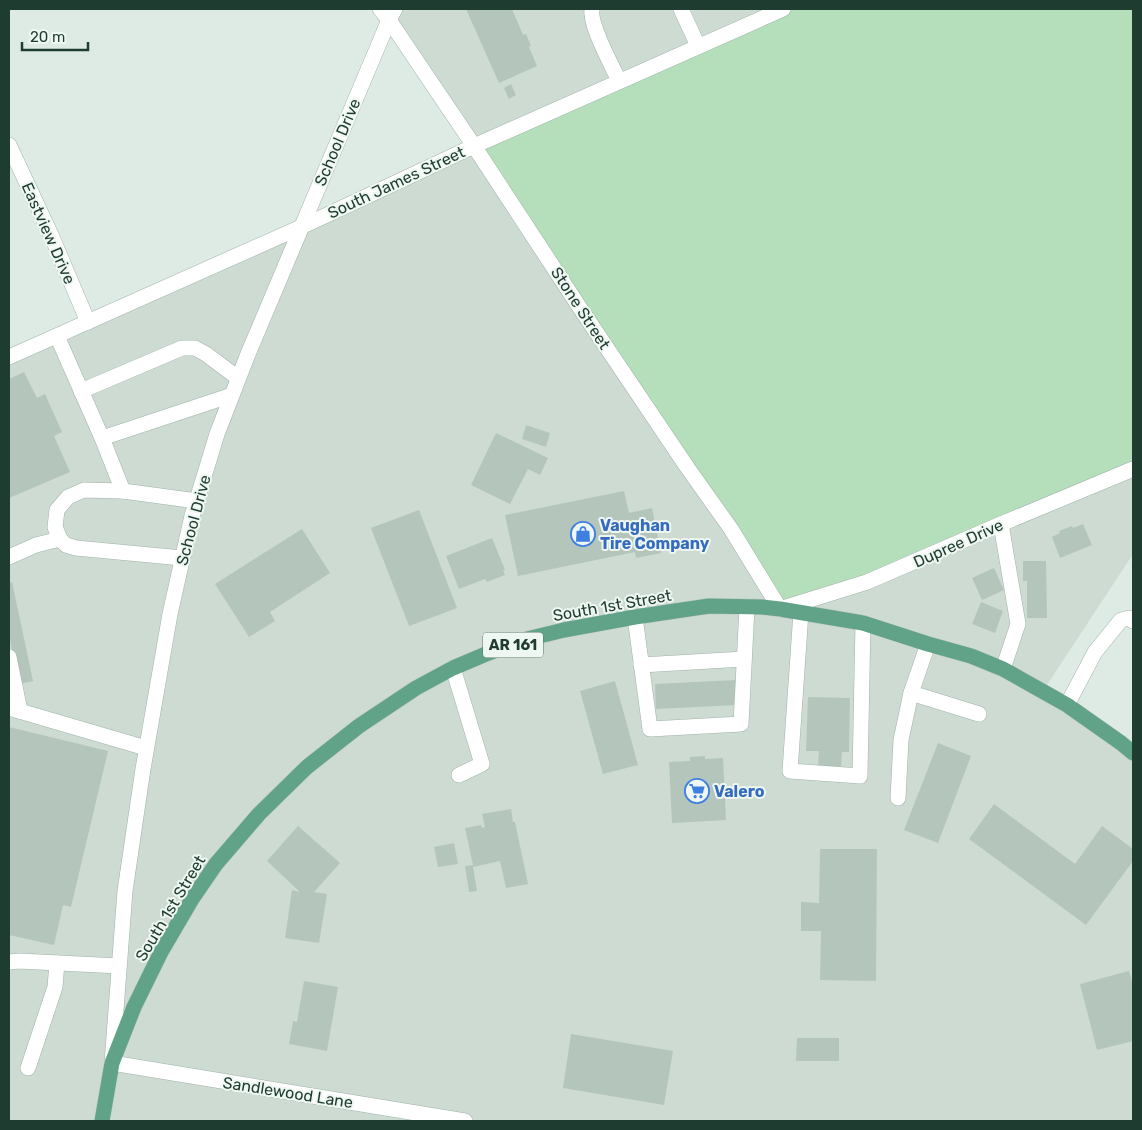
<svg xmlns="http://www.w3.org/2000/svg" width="1142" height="1130" viewBox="0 0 1142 1130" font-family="Rubik,sans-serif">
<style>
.built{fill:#cddbd2}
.green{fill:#b5debb}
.building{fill:#b4c6bc}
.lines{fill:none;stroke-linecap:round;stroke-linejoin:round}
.minor-casing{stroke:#a1b3aa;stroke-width:16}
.major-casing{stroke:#c0c8c5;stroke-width:16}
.minor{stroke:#fff;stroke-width:15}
.major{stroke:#60a389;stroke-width:15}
.labels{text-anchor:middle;stroke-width:4;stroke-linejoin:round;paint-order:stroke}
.shield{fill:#eff7f2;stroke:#5d746a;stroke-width:1}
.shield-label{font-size:15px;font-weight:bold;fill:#1f3c30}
.street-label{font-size:16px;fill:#1f3c30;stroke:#eff7f2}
.shop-label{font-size:16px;font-weight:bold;fill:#366cbe;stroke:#eff7f2;text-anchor:start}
</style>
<rect width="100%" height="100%" fill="#deebe4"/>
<!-- built -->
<polygon class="built" points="395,9 772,9 1133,469 1133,554 1043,691 1133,753 1133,1121 9,1121 9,357 474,146 389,20"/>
<!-- green -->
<polygon class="green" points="783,9 1133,9 1133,469 780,609 474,146"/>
<!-- building -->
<g class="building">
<polygon points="466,9 512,9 523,35 526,34 531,46 529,47 537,66 499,83"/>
<polygon points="511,84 516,95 509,99 504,88"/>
<polygon points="24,372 37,398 45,394 62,432 54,436 70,472 9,498 9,379"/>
<polygon points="526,425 550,433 546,447 522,439"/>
<polygon points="496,433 548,458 540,475 528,469 510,504 471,485"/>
<polygon points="624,491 629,513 652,508 661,553 636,558 635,552 518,576 505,515"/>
<polygon points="419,510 457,608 409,626 371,528"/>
<polygon points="1083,524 1092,545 1060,558 1052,537 1060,533 1059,531 1072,526 1073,528"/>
<polygon points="302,529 330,573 270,612 275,621 249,637 215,584"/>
<polygon points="492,538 505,570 503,570 505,575 487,582 485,579 459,589 446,556"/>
<polygon points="1023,561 1046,561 1047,618 1027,618 1027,581 1023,581"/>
<polygon points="994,568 1004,590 982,600 972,578"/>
<polygon points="12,582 33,681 19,684 9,635 9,583"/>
<polygon points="981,602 1003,611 995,633 972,624"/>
<polygon points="736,680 737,705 656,709 655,684"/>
<polygon points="615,681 638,765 603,774 580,691"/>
<polygon points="808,697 850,698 849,752 842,752 841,767 818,766 819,751 806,751"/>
<polygon points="9,727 108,751 71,907 63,905 54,945 9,935"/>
<polygon points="938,743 971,756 938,843 904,830"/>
<polygon points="705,756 705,759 723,758 726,820 672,823 669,762 690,761 690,757"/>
<polygon points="994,804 1075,864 1102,826 1133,849 1133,861 1086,925 969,839"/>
<polygon points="511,809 513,822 515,822 528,884 506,888 500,861 473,867 477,891 469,892 465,866 473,865 465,828 481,825 482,828 485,827 482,814"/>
<polygon points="298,826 340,863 314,892 327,894 319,943 285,938 292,890 300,892 267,861"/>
<polygon points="454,843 458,864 438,867 434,847"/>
<polygon points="820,849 877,849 876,981 820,980 821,931 801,931 801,902 819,903"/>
<polygon points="1129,971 1133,986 1133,1041 1097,1050 1080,984"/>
<polygon points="304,981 338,987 327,1051 289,1044 293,1021 297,1022"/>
<polygon points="571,1034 673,1051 664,1105 563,1088"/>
<polygon points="797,1038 839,1038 839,1061 796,1061"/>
</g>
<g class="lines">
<defs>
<g id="minor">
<polyline points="380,9 389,20 474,146 580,308 687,467 731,529 780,609 867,582 1001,524 1133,469"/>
<polyline points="395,9 389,20 248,354 217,434 192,516 170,614 143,769 125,891 112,1063 465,1121"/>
<path d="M592 9C589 25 612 65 619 81"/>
<polyline points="681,9 698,46"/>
<polyline points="9,145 52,237 88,322"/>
<polyline points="57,336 102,438 123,491"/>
<polyline points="9,357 301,227 474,146 783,9"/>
<polyline points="81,391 182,348 195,348 206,354 238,378"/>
<polyline points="102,438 232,395"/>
<polyline points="1001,524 1018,624 1003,669"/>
<polyline points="9,557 36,545 60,539"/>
<polyline points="182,558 76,548 66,545 60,539 55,527 57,510 68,497 84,490 123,491 197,501"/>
<polyline points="801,612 790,771 860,776 863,623"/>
<polyline points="635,617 650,729 741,724 747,607"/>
<polyline points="928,644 911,693 979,714"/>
<polyline points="9,657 20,711"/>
<polyline points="641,665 744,659"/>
<polyline points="453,668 482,764 459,775"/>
<polyline points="1067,705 1095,652 1121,620 1129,618 1133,621"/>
<polyline points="9,708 146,748"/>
<polyline points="898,798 901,740 911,693"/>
<polyline points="9,962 19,961 119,966"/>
<polyline points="28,1068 55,987 57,963"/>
</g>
<polyline id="major" points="102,1121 112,1063 134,1007 161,952 192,899 216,864 259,814 307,767 359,726 416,688 453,668 486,654 527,639 564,630 635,617 709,606 762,607 780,609 863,623 928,644 971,656 1003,669 1067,705 1121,743 1133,753"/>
</defs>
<!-- minor casing -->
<use href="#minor" class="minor-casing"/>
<!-- major casing -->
<use href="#major" class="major-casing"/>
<!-- minor -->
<use href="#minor" class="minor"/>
<!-- major -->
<use href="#major" class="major"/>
</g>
<!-- icons -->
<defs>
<symbol id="shop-ring" viewBox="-11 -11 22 22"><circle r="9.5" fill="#eff7f2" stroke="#3f7fe0" stroke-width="1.5"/><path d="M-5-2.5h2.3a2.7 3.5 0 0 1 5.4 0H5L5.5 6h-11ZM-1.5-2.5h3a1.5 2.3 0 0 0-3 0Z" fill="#3f7fe0"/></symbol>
<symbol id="supermarket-ring" viewBox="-11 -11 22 22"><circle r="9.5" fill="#eff7f2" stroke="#3f7fe0" stroke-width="1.5"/><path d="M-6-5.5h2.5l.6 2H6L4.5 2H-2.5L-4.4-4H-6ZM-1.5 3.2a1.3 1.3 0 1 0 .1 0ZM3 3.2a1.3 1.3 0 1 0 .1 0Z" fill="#3f7fe0"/></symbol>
</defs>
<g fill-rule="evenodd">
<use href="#shop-ring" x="569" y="520" width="28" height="28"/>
<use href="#supermarket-ring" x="683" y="777" width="28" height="28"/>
</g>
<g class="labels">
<!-- shield labels -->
<rect class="shield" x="483" y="632.5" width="60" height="25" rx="4"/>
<g class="shield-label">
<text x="513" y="650">AR 161</text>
</g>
<!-- street labels -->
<g class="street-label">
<text transform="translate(337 142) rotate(-67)" y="6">School Drive</text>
<text transform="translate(396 182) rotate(-25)" y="6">South James Street</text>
<text transform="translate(49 233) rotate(66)" y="6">Eastview Drive</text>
<text transform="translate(581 308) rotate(57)" y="6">Stone Street</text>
<text transform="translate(193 520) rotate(-75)" y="6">School Drive</text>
<text transform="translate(958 543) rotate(-24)" y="6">Dupree Drive</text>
<text transform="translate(612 605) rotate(-10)" y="6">South 1st Street</text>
<text transform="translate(170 908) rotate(-59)" y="6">South 1st Street</text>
<text transform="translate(288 1092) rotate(9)" y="6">Sandlewood Lane</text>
</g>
<!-- shop labels -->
<g class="shop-label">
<text x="600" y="531">Vaughan<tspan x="600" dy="18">Tire Company</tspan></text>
<text x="714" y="797">Valero</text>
</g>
</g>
<!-- border -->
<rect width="1142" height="1130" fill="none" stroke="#1f3c30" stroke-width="20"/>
<!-- scale -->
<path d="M22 42v8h66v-8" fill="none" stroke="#1f3c30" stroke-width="2.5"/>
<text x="30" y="42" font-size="15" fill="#1f3c30" stroke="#eff7f2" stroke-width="4" paint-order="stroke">20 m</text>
</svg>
